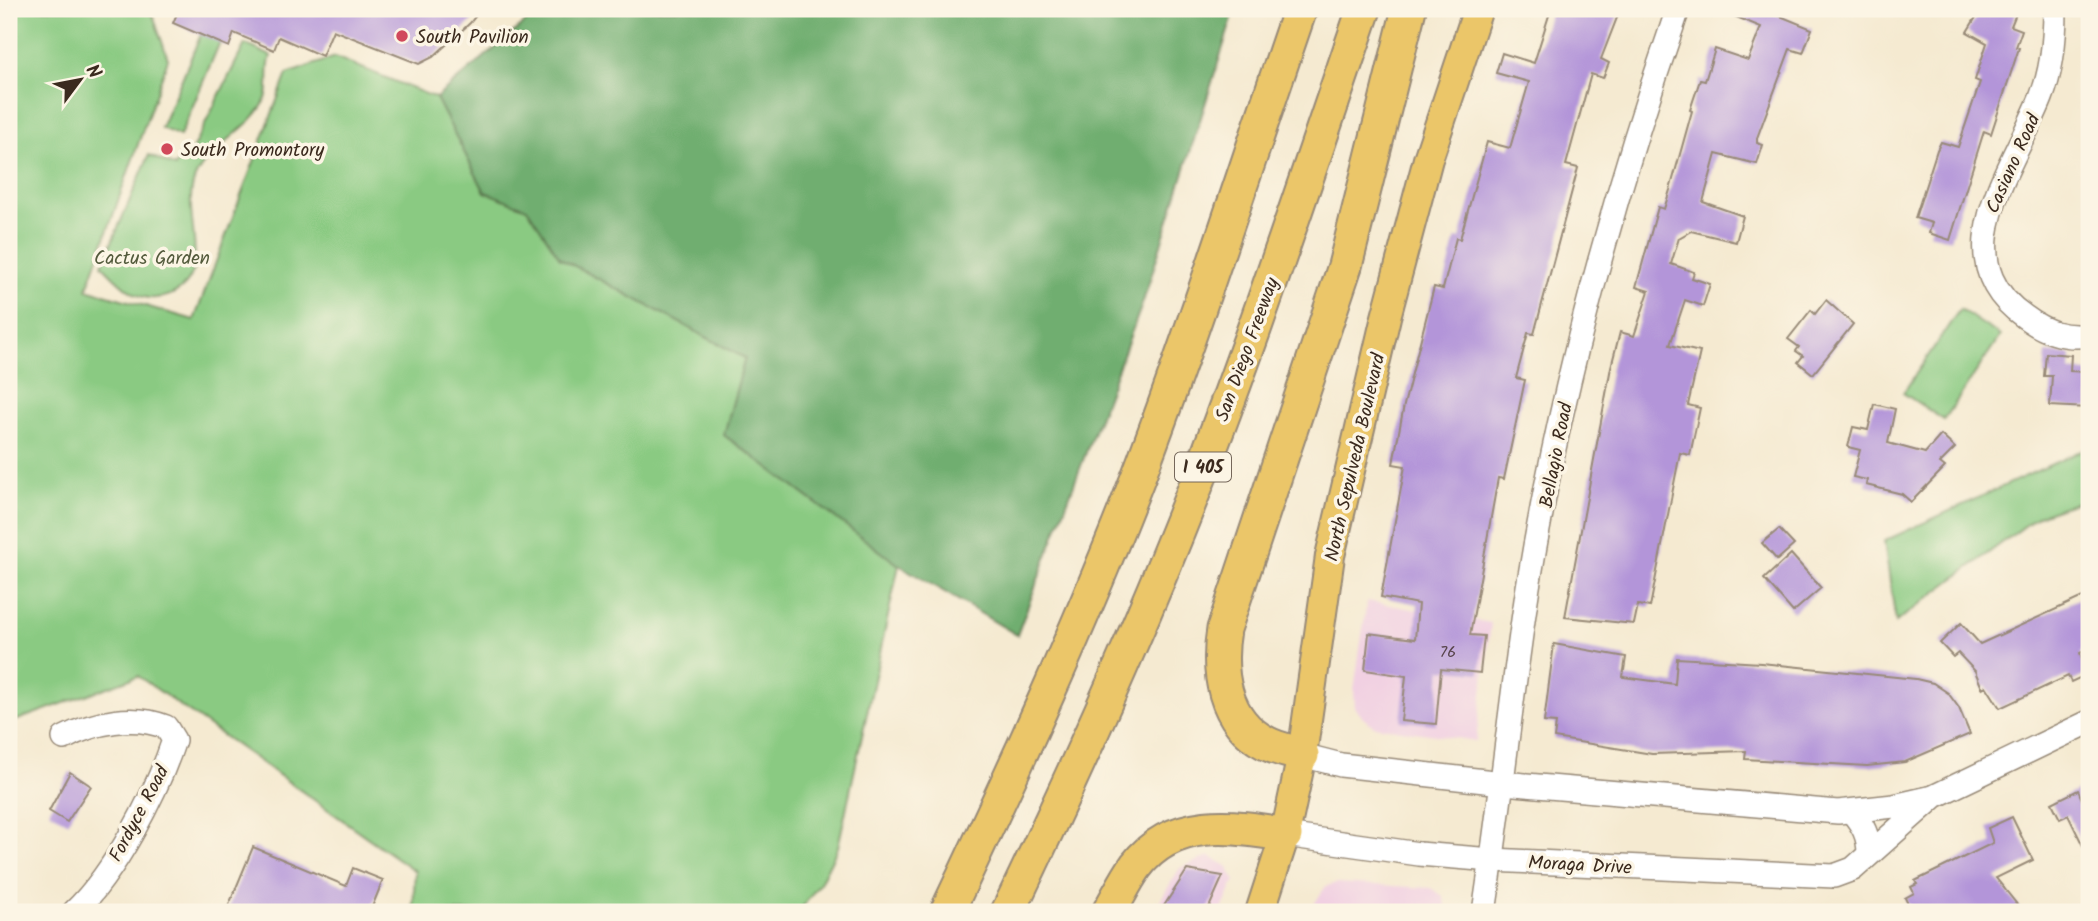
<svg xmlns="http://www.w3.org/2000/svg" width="2098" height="921" viewBox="0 0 2098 921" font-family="Kalam,sans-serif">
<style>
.built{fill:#f1d0e2}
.green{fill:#8aca82;stroke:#627a50;stroke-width:2}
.forest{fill:#6fae70;stroke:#556c47;stroke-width:2}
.building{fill:#b395d9}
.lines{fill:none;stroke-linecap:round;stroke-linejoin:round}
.minor-casing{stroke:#988a78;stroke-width:26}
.major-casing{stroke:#988a78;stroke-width:32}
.highway-casing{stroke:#988a78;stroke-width:37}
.minor{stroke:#fff;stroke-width:23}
.major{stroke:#ebc669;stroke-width:28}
.highway{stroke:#ebc669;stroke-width:33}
.poi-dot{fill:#d1495b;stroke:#fcf5e5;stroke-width:2.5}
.labels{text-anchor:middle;stroke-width:7;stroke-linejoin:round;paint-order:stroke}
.number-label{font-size:16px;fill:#59454d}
.shield{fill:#fcf5e5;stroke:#75675a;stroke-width:2}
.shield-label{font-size:18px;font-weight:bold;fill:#3b2a1e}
.poi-label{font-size:19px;fill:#3b2a1e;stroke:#fcf5e5;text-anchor:start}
.street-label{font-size:19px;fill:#3b2a1e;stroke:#fcf5e5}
.park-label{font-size:19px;fill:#535a3c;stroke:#fcf5e5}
</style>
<rect width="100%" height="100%" fill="#fcf5e5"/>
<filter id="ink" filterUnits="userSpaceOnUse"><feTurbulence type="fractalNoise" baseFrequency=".0143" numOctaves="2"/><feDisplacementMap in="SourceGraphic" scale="14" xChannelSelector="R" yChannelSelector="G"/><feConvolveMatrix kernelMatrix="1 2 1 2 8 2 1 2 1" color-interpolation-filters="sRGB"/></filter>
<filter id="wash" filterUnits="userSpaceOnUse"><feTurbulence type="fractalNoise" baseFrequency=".00686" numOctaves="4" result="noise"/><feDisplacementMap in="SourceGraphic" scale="28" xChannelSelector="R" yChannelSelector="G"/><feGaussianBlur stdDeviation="1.57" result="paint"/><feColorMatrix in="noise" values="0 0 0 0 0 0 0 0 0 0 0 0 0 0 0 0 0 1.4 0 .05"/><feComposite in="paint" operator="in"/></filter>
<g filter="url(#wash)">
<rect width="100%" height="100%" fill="#f5ead1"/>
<!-- built -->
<g class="built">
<polygon points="1367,601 1491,623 1476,741 1374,726 1363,718 1355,707 1354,690"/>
<polygon points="1209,856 1227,866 1235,880 1221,912 1153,912 1180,868"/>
<polygon points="1337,883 1431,888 1443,896 1447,912 1309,912 1326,886"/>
</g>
<!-- green -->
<g class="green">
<polygon points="9,9 147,9 154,18 168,59 87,289 194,320 287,74 335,57 436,98 485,192 527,208 560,258 745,358 724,435 899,565 838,847 820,883 799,912 413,912 415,871 138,676 9,723"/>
<polygon points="201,34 220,42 180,136 161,128"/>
<path d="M245 44 271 56C265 71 272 89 264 103 247 132 209 147 195 178 179 216 218 275 170 295 139 307 121 284 102 265L149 155 175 167 181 155 188 158Z"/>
<polygon points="1960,309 2000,336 1944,420 1903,393"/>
<polygon points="2089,447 2089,498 2038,516 1896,622 1884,541"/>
</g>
<!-- forest -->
<polygon class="forest" points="541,9 1235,9 1143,302 1017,635 899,565 724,435 745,358 560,258 527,208 485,192 436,98"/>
<g id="blocks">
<!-- building -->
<g class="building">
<polygon points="179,9 481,9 470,23 433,57 419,64 333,30 322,56 279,37 274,50 234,33 229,47 173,23"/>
<polygon points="1551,9 1603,9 1618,15 1601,59 1609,63 1603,78 1591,74 1566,165 1578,168 1534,334 1528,333 1516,378 1525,380 1504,479 1498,478 1470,635 1484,636 1480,673 1441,669 1436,724 1401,721 1406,676 1365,670 1369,633 1415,639 1418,604 1381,597 1405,466 1393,464 1404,405 1434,287 1443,289 1456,238 1460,239 1487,142 1510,148 1529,82 1496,73 1502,53 1534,63"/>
<polygon points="1717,9 1763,9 1812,29 1803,53 1790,49 1757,138 1757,143 1763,145 1757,164 1716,154 1703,202 1743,216 1736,242 1691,231 1679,238 1671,264 1694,272 1692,278 1710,284 1703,306 1685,300 1670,345 1700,352 1688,405 1700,408 1690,455 1680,453 1650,607 1638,605 1634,624 1565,617 1611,367 1620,332 1634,336 1649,291 1636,287 1658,207 1664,209 1670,190 1692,111 1690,110 1700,80 1705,81 1715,49 1748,60 1761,27"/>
<polygon points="1981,9 2018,9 2011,26 2022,30 2016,47 2019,48 1991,134 1984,131 1950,240 1929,233 1932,223 1915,218 1937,150 1941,142 1958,147 1980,82 1975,80 1987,43 1967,32"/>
<polygon points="1826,300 1853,324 1813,374 1798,362 1803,356 1796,351 1799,347 1788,339 1811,310 1815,314"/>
<polygon points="2046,353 2071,355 2070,371 2089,372 2089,408 2050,406 2052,376 2044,376"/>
<polygon points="1874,404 1895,409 1888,443 1925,453 1941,435 1955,448 1940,463 1945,467 1911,502 1902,494 1866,485 1867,480 1853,477 1860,450 1848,447 1853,427 1868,430"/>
<polygon points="1779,529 1794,545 1777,560 1762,543"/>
<polygon points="1791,554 1821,588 1793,612 1764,579"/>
<polygon points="2089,594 2089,649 2080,653 2088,674 2071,682 2068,676 2000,708 1986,686 1982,688 1975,671 1958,653 1953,657 1940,643 1961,623 1980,644"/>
<polygon points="1554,644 1626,657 1623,677 1675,684 1677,658 1761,663 1916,679 1933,683 1948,693 1959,708 1970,734 1905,762 1867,766 1745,759 1746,751 1652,754 1554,738 1556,723 1544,722"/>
<polygon points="70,772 91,786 67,822 49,811"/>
<polygon points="2078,790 2084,804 2089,801 2089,858 2068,815 2060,819 2052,803"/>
<polygon points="2012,817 2033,860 1996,878 2023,912 1912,912 1905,898 1914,893 1911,887 1917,884 1915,881 1993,843 1988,828"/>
<polygon points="253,847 346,886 353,868 383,880 370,912 226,912"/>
<polygon points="1187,870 1223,876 1207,912 1160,912"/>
</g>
</g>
</g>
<g filter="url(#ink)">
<use href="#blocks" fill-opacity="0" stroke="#988a78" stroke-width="2"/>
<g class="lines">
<defs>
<g id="minor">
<path d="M2055 9C2055 38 2052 71 2041 98 2013 168 1941 259 2025 317 2045 332 2065 339 2089 335"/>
<path d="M64 738C94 722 134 714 166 727L174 740C156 794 115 873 74 912"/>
<polyline points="1302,755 1341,765 1503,783 1838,812 1894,806 1929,798"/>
<path d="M1852 812C1863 825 1869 836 1869 854"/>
<polyline points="1285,835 1419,854 1492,860 1834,876 1853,869 1935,796 2089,722"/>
<path d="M1484 912C1501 804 1511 695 1528 587 1560 391 1613 196 1678 9"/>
</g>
<polyline id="major" points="1260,912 1285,835 1302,755 1330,556 1386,317 1428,159 1478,9"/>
<g id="highway">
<path d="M1302 755C1290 751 1277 749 1266 743 1223 721 1217 671 1224 629L1345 266 1409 9"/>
<path d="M947 912C1014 770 1080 627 1137 480 1196 325 1246 166 1300 9"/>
<path d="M1008 912C1068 787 1126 660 1178 531 1247 360 1304 184 1364 9"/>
<path d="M1109 912C1118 897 1126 880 1136 866 1173 817 1233 825 1285 835"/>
</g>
</defs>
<!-- minor casing -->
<use href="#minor" class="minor-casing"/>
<!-- major casing -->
<use href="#major" class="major-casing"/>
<!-- highway casing -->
<use href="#highway" class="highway-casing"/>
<!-- minor -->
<use href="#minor" class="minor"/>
<!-- major -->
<use href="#major" class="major"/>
<!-- highway -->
<use href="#highway" class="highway"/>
</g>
</g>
<!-- markers -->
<g class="poi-dot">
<circle cx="402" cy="36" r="7"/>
<circle cx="167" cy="149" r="7"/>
</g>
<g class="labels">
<!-- number labels -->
<g class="number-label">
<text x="1448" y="657">76</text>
</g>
<!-- shield labels -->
<rect class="shield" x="1175" y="452.5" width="56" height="29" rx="5"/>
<g class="shield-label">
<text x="1203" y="473">I 405</text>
</g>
<!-- poi labels -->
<g class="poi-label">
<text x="416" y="43">South Pavilion</text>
<text x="181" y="156">South Promontory</text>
</g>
<!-- street labels -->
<g class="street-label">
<text transform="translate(2012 163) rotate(-66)" y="7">Casiano Road</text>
<text transform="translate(1246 349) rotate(-70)" y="7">San Diego Freeway</text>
<text transform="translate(1555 455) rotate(-79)" y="7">Bellagio Road</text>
<text transform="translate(1354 457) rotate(-77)" y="7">North Sepulveda Boulevard</text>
<text transform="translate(138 813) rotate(-62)" y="7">Fordyce Road</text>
<text transform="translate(1580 864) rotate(3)" y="7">Moraga Drive</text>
</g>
<!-- park labels -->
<g class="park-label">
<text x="152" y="264">Cactus Garden</text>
</g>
</g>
<!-- margin -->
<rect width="2098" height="921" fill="none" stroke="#fcf5e5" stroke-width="35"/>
<!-- north arrow -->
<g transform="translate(80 80) rotate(58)" stroke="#fcf5e5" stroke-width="5" paint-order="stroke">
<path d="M0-5L12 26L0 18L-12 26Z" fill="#3b2a1e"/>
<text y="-10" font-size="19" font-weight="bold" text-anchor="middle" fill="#3b2a1e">N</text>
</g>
</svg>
